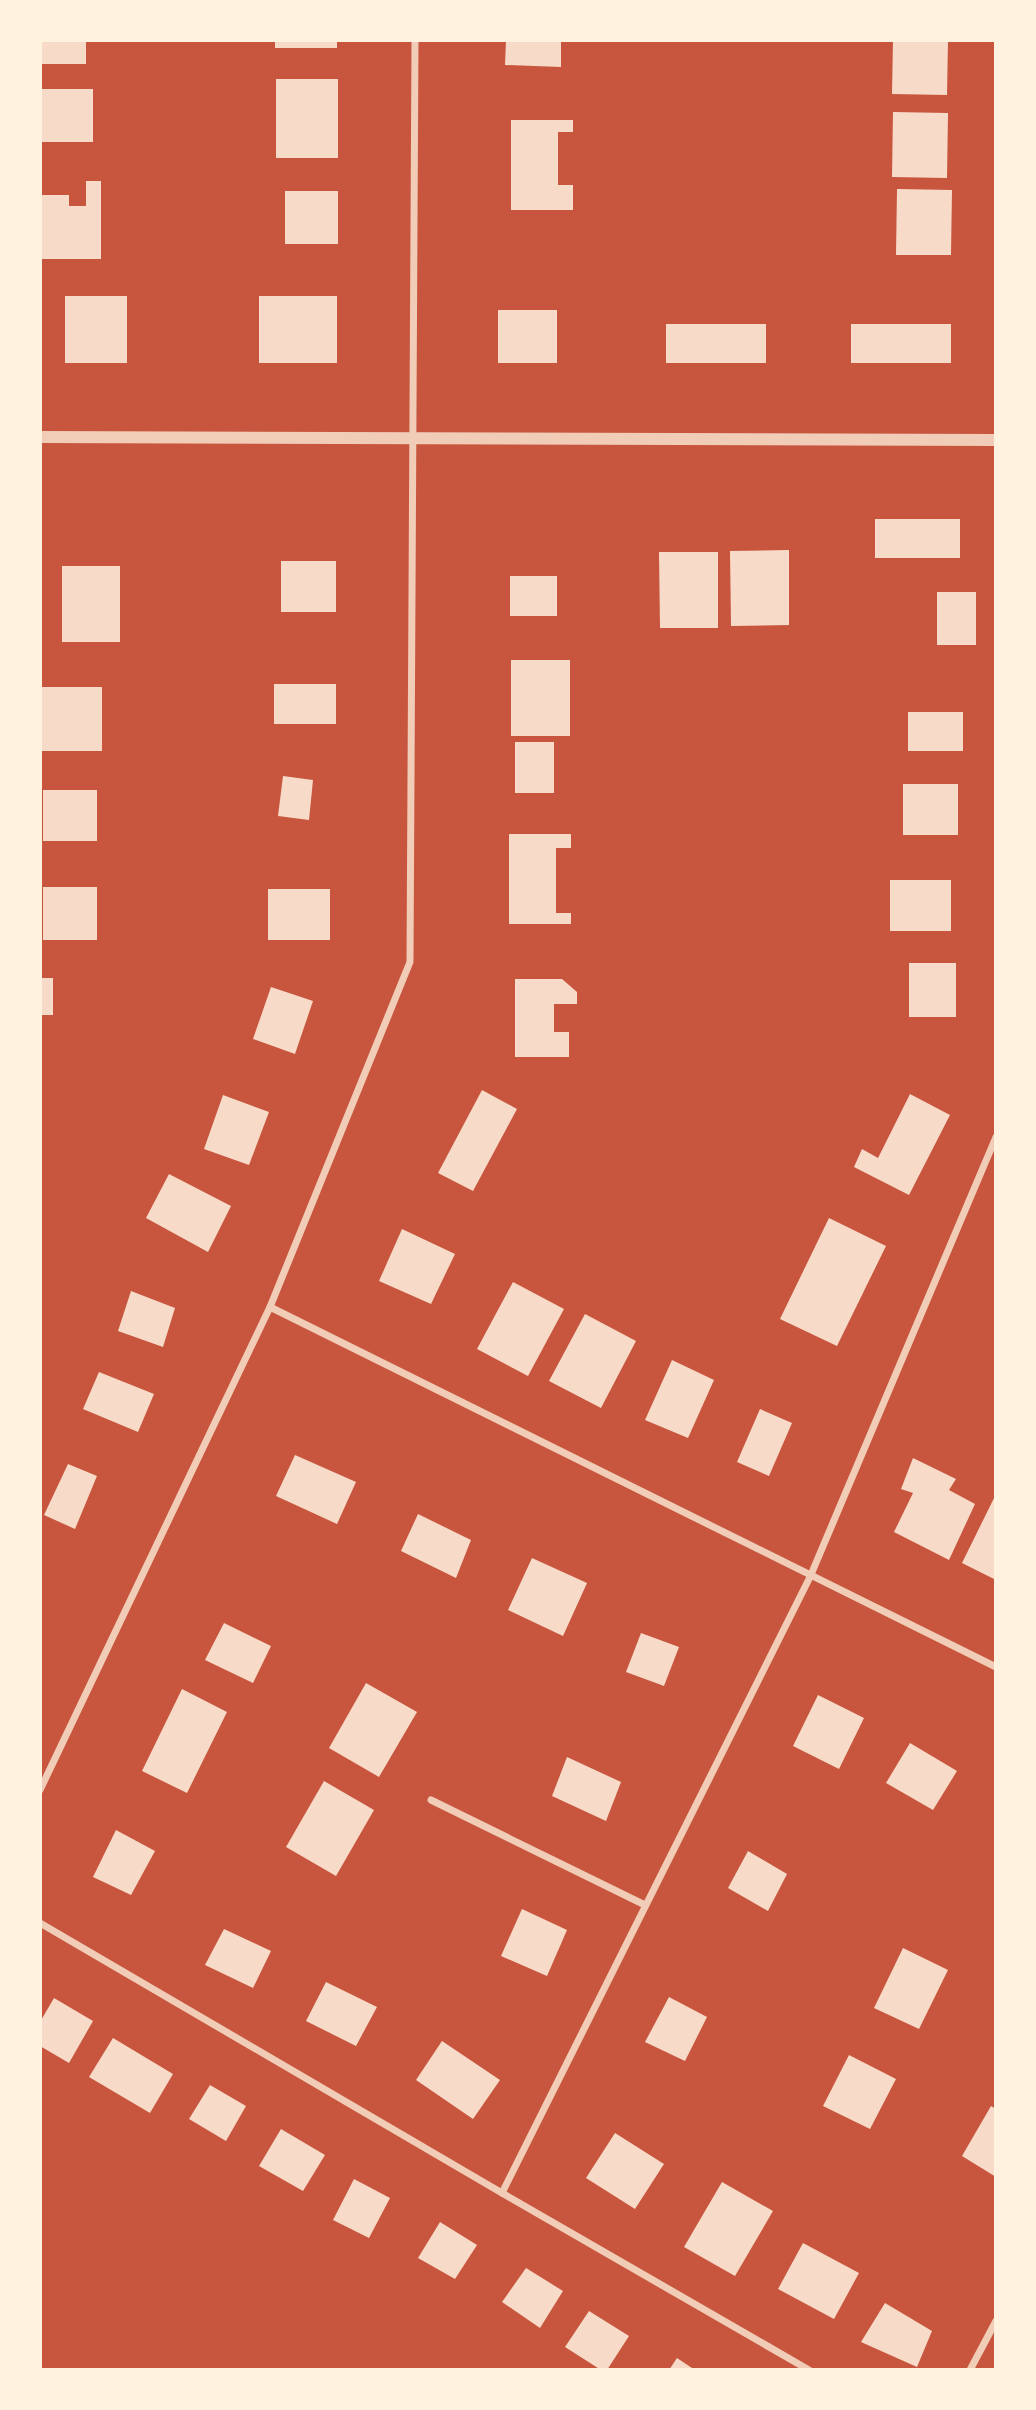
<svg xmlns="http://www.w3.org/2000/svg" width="1036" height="2410" viewBox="0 0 1036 2410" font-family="'Noto Sans',sans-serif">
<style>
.building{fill:#f7dbc8}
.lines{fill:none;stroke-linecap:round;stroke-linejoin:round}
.minor{stroke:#f1ccb7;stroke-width:7}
.tertiary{stroke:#f1ccb7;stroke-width:12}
</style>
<rect width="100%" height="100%" fill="#c8553d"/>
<!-- building -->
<g class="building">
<rect x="40" y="40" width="46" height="24"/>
<rect x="275" y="40" width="62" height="8"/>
<polygon points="506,40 561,40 561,67 505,65"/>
<polygon points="893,40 948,40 947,95 892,94"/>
<rect x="276" y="79" width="62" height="79"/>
<rect x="40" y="89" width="53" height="53"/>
<polygon points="893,112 948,113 947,178 892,177"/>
<polygon points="511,120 573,120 573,132 558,132 558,185 573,185 573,210 511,210"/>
<polygon points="86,181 101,181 101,259 40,259 40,195 69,195 69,206 86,206"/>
<polygon points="897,189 952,190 951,255 896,255"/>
<rect x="285" y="191" width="53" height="53"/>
<rect x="65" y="296" width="62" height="67"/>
<rect x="259" y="296" width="78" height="67"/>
<rect x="498" y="310" width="59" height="53"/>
<rect x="666" y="324" width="100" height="39"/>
<rect x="851" y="324" width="100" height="39"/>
<rect x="875" y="519" width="85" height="39"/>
<polygon points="789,550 789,625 731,626 730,551"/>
<polygon points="659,552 718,552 718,628 660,628"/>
<rect x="281" y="561" width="55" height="51"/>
<rect x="62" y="566" width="58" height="76"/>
<rect x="510" y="576" width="47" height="40"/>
<rect x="937" y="592" width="39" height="53"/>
<rect x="511" y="660" width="59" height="76"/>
<rect x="274" y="684" width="62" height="40"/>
<polygon points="40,687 102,687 102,751 41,751"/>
<rect x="908" y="712" width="55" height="39"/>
<rect x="515" y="742" width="39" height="51"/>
<polygon points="283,776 313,780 309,820 278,816"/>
<rect x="903" y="784" width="55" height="51"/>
<rect x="43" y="790" width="54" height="51"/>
<polygon points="509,834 571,834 571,848 556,848 556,913 571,913 571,924 509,924"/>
<rect x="890" y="880" width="61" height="51"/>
<rect x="43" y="887" width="54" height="53"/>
<rect x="268" y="889" width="62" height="51"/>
<rect x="909" y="963" width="47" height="54"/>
<rect x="40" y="978" width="13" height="37"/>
<polygon points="515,979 562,979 577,992 577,1004 554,1004 554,1032 569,1032 569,1057 515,1057"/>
<polygon points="271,987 313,1001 295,1054 253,1039"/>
<polygon points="482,1090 517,1109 473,1191 438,1173"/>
<polygon points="910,1094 950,1115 909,1195 854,1167 862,1149 878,1158"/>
<polygon points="223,1095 269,1112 249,1165 204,1149"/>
<polygon points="169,1174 231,1206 208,1252 146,1218"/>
<polygon points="829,1218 886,1246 837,1346 780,1319"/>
<polygon points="402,1229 455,1254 431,1304 379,1281"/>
<polygon points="513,1282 564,1309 528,1376 477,1349"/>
<polygon points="131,1291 175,1308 163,1347 118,1331"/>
<polygon points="585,1314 636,1341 601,1408 549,1381"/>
<polygon points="672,1360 714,1380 688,1438 645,1420"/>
<polygon points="99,1372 154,1394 138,1432 83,1409"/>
<polygon points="760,1409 792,1423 769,1476 737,1462"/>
<polygon points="295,1455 356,1482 337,1524 276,1496"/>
<polygon points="913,1458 956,1479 949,1490 975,1504 949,1560 894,1532 913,1493 901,1489"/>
<polygon points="68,1464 97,1476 75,1529 44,1515"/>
<polygon points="996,1494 996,1580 962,1563"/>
<polygon points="418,1514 471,1540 456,1578 401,1551"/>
<polygon points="532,1558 587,1583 563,1636 508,1610"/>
<polygon points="224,1623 271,1646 253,1683 205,1660"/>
<polygon points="641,1633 679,1647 664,1686 626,1672"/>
<polygon points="366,1683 417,1712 379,1777 329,1748"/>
<polygon points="182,1689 227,1712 187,1793 142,1771"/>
<polygon points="818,1695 864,1718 839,1769 793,1746"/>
<polygon points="910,1743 957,1771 933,1810 886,1783"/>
<polygon points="567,1757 621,1782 606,1821 552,1796"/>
<polygon points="324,1781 374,1810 336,1876 286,1847"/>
<polygon points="116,1830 155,1851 131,1895 93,1877"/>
<polygon points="748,1851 787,1874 768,1911 728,1888"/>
<polygon points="522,1909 567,1930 547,1976 501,1956"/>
<polygon points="224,1929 271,1951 253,1988 205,1965"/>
<polygon points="903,1948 948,1970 919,2029 874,2008"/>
<polygon points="326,1982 377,2007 356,2046 306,2021"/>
<polygon points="669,1997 707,2017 685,2061 645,2042"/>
<polygon points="54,1998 93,2021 69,2063 40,2046 40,2022"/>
<polygon points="113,2038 173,2074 150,2113 89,2077"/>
<polygon points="442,2041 500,2080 473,2119 416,2080"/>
<polygon points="849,2055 896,2079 870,2129 823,2106"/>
<polygon points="210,2085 246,2106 226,2141 189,2119"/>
<polygon points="991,2106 996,2109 996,2177 962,2156"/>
<polygon points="281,2129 325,2155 303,2191 259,2166"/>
<polygon points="615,2133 664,2164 635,2209 586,2178"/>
<polygon points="354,2179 390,2198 369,2238 333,2220"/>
<polygon points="722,2182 773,2211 735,2276 684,2247"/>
<polygon points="440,2222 477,2245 455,2279 418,2258"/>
<polygon points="803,2243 859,2273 834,2319 778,2289"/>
<polygon points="526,2268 563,2291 540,2328 502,2302"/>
<polygon points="885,2303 932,2331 917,2367 861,2342"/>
<polygon points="589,2311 629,2336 607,2370 601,2370 565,2347"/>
<polygon points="677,2358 695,2370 669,2370"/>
</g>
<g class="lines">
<!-- minor -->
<g class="minor">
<polyline points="270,1307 996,1667"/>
<polyline points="40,1790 270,1307 410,962 415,40"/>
<polyline points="431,1800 645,1905"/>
<polyline points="40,1923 502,2193 809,2370"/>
<polyline points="502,2193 810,1577 996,1137"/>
<polyline points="970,2370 996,2321"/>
</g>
<!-- tertiary -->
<polyline class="tertiary" points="40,437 996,440"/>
</g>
<!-- border -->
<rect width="1036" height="2410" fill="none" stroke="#fff3e0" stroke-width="84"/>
</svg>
